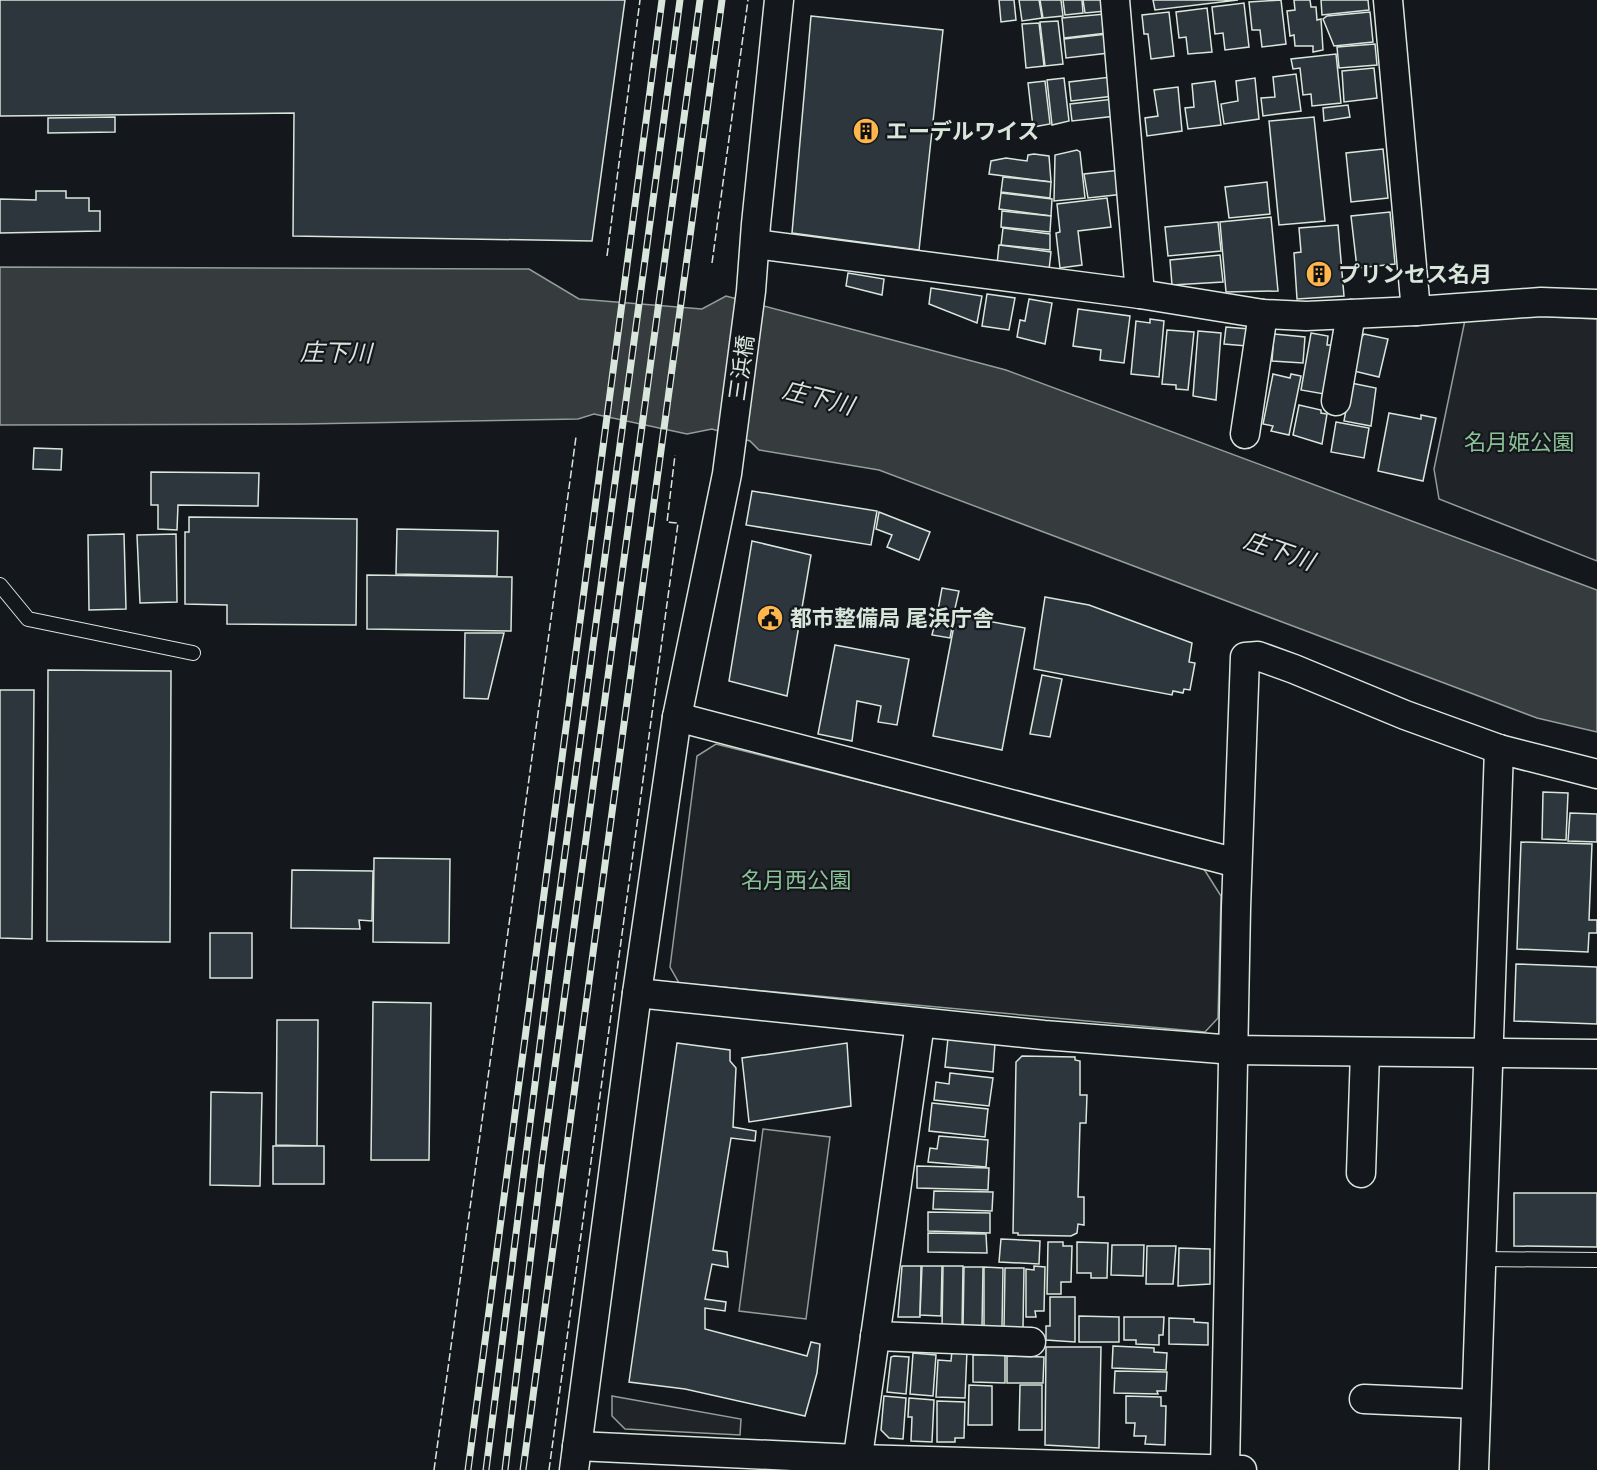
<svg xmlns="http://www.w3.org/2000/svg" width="1597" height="1470" viewBox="0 0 1597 1470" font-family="Mulish,'Noto Sans JP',sans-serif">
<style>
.green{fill:#202428;stroke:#939e99;stroke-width:1.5}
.parking{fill:#24282b;stroke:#939e99;stroke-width:1.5}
.water{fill:#363b3e;stroke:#939e99;stroke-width:1.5}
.building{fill:#2c363c;stroke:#d8e6dc;stroke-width:1.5}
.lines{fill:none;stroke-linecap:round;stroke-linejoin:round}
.service-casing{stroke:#d8e6dc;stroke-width:16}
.minor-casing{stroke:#d8e6dc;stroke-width:31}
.service{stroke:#14181c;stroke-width:14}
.minor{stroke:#14181c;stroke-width:28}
.rail-casing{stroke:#d8e6dc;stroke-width:7}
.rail{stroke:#14181c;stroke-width:4.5;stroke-dasharray:14;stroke-linecap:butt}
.fence{stroke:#d8e6dc;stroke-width:1.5;stroke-dasharray:8 3;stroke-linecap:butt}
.labels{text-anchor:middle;stroke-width:4.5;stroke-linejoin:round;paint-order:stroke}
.poi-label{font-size:22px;font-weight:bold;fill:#d8e6dc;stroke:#14181c;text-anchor:start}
.street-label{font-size:22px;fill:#d8e6dc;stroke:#14181c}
.park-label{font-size:22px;fill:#8ac095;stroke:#14181c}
.water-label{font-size:24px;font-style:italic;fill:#d8e6dc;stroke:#14181c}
</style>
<rect width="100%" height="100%" fill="#14181c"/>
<!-- green -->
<g class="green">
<polygon points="1530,316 1597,319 1597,561 1439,499 1434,469 1465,320"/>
<polygon points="716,744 1202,866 1221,896 1218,1018 1205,1032 679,983 670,967 697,756"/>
<polygon points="612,1396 741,1419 740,1435 625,1429 612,1416"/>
</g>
<!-- parking -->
<polygon class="parking" points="763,1129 830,1137 806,1319 739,1311"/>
<!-- water -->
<polygon class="water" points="0,267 529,269 579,299 702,309 726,296 1006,370 1597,590 1597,732 1537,718 879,470 759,450 750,441 712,429 687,434 594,414 578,419 303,424 0,425"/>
<!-- building -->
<g class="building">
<polygon points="0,0 625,0 592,241 293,236 294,113 0,116"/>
<polygon points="999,0 1014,0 1016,20 1001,22"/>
<polygon points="1019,0 1039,0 1042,18 1022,21"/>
<polygon points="1040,0 1061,0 1063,16 1043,18"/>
<polygon points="1063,0 1082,0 1083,13 1065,15"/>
<polygon points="1083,0 1104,0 1106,11 1085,13"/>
<polygon points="1153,0 1238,0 1155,10"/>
<polygon points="1281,0 1286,44 1262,47 1260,30 1252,30 1249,2"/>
<polygon points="1294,0 1310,0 1311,7 1316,7 1317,20 1321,19 1323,50 1313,52 1313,46 1295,46 1294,35 1290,36 1287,11 1295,10"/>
<polygon points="1321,0 1368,0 1369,10 1322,15"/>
<polygon points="1244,3 1249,47 1225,50 1223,33 1215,34 1212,7"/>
<polygon points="1207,8 1212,52 1188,54 1186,37 1179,38 1176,12"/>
<polygon points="1169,12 1174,56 1151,59 1148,34 1144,34 1142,15"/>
<polygon points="1370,12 1373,42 1334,46 1323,19 1327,16"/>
<polygon points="1105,14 1107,33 1064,38 1062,18"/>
<polygon points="811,16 943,30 919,250 792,233"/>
<polygon points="1058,21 1063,64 1045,66 1040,22"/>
<polygon points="1039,23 1044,66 1026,68 1022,24"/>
<polygon points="1107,34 1109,53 1066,58 1064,39"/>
<polygon points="1375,44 1377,65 1339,68 1337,47"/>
<polygon points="1336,54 1341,103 1312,106 1311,94 1303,95 1300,68 1293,69 1291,59"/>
<polygon points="1374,68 1377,98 1344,102 1342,71"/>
<polygon points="1296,74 1301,111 1263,116 1261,98 1275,97 1273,77"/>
<polygon points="1111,77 1114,96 1071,101 1069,82"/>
<polygon points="1064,78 1069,121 1052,125 1047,80"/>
<polygon points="1255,78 1259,119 1224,124 1221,104 1238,101 1236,81"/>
<polygon points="1045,81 1050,124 1033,127 1028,83"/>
<polygon points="1215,81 1221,125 1188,129 1185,108 1194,107 1192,84"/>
<polygon points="1178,87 1182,131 1147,136 1145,118 1158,116 1154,90"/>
<polygon points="1114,99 1116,116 1072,121 1070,104"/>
<polygon points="1348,105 1350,117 1324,121 1323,108"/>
<polygon points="115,117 115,132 48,133 48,118"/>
<polygon points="1314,117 1325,221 1279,225 1269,121"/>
<polygon points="1383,149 1388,198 1351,202 1346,153"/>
<polygon points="1077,150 1080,152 1085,198 1054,201 1055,155"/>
<polygon points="1034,154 1049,156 1051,182 989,174 991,161 1006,158 1027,161 1028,155"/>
<polygon points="1121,170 1124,194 1088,198 1084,174"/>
<polygon points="1003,177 1051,182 1050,198 1001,192"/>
<polygon points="1267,182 1270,214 1229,218 1225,187"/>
<polygon points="36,191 66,191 66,198 89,198 89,211 100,211 100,231 0,233 0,199 36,200"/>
<polygon points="1001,193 1052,199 1051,216 999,209"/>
<polygon points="1107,198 1111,227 1078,231 1082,265 1060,268 1056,233 1060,232 1057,204"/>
<polygon points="1002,211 1051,216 1050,232 1001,227"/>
<polygon points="1390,212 1395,264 1357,268 1351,216"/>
<polygon points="1271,217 1278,291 1226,292 1220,222"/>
<polygon points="1218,222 1221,251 1168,256 1165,227"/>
<polygon points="1338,225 1344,296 1297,299 1294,253 1301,252 1299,228"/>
<polygon points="1003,228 1050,234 1050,250 1001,245"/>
<polygon points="999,245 1051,252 1049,270 997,264"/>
<polygon points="1220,255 1223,282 1172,285 1170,260"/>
<polygon points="848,273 884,279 882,295 846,286"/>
<polygon points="931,288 982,296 977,323 929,304"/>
<polygon points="987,294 1015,298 1009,330 982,326"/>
<polygon points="1029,299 1052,303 1045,344 1017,337 1020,320 1025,321"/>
<polygon points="1078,309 1130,316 1124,363 1100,360 1101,350 1073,346"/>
<polygon points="1150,319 1164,321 1159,377 1131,374 1136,321 1150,323"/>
<polygon points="1226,327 1249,329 1247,346 1224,344"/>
<polygon points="1167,330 1194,332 1188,390 1176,389 1176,385 1162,384"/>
<polygon points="1198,331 1221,333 1216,400 1193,396"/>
<polygon points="1311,333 1328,336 1327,345 1332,345 1324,394 1301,390"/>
<polygon points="1274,334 1305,337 1303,363 1272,361"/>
<polygon points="1364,334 1388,339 1379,377 1354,371 1361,338"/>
<polygon points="1273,374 1290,378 1291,374 1301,376 1289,435 1271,431 1273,426 1263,424"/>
<polygon points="1351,383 1376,388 1371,426 1344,421"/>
<polygon points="1299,405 1321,410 1321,413 1327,414 1322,444 1293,435"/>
<polygon points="1389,413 1421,419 1421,415 1436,418 1423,481 1378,471"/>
<polygon points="1336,422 1369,428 1364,458 1331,452"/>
<polygon points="34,448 62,449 61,470 33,469"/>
<polygon points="151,472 259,473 258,506 178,505 177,530 158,529 158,505 151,505"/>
<polygon points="752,491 877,511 871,545 746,525"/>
<polygon points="879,512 930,532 919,560 887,547 892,535 876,529"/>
<polygon points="189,517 357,519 356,625 227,624 227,605 185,604 185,532 189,532"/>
<polygon points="397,529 498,531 497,576 396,574"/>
<polygon points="124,534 126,609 89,610 88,535"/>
<polygon points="176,534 177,602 140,603 137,535"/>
<polygon points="752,541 811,555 787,696 729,681"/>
<polygon points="367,575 512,577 511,631 367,629"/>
<polygon points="942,588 959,591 954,613 938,610"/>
<polygon points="1045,597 1089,605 1192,643 1189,662 1195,663 1190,690 1184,689 1183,693 1173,691 1172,695 1034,669"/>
<polygon points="937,613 954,616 950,638 932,635"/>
<polygon points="956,615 1025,628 1002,750 933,736"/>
<polygon points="465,633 504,633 488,699 464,698"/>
<polygon points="835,645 909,659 897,725 878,722 881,706 857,701 852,741 818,734"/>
<polygon points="48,670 171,671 170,942 47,941"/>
<polygon points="1042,675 1062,679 1050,737 1030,734"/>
<polygon points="0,690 34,690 32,939 0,938"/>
<polygon points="1543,792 1568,793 1566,840 1542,839"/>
<polygon points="1570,813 1597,814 1597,842 1568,841"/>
<polygon points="1521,842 1592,844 1589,920 1597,920 1597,933 1589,933 1588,952 1517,949"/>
<polygon points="374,858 450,859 449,943 373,942"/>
<polygon points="292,870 373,871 372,921 359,920 360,929 291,928"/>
<rect x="210" y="933" width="42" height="45"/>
<polygon points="1516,964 1597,967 1597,1024 1514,1021"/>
<polygon points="373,1002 431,1003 429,1160 371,1160"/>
<polygon points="277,1020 318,1020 317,1146 276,1145"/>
<polygon points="948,1038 995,1043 993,1072 945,1067"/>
<polygon points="677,1043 730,1050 730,1061 736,1068 733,1127 756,1131 755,1141 731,1138 713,1250 727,1252 728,1267 712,1264 705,1299 726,1302 725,1311 705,1308 705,1329 807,1356 811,1342 820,1344 817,1373 805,1416 685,1389 629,1382"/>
<polygon points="847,1043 851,1106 749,1122 742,1058"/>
<polygon points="1022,1056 1075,1057 1075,1060 1080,1061 1080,1095 1087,1095 1086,1123 1080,1123 1078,1197 1084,1197 1084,1225 1078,1224 1077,1233 1071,1236 1018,1235 1018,1233 1013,1233 1016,1062"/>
<polygon points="950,1073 993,1078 989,1106 934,1100 936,1082 949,1084"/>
<polygon points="211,1092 262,1093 260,1186 210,1185"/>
<polygon points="932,1103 988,1109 985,1137 929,1131"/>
<polygon points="939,1136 988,1140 986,1167 928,1162 930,1148 937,1149"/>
<rect x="273" y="1146" width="51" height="38"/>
<polygon points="917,1166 989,1168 988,1190 917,1188"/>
<polygon points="934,1191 993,1192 992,1211 933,1209"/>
<polygon points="1514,1193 1597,1193 1597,1247 1514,1246"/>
<polygon points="928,1212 990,1213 990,1233 928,1231"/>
<polygon points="928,1233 986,1234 987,1253 928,1252"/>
<polygon points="1001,1239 1040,1241 1039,1264 999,1262"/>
<polygon points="1048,1242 1063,1242 1063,1246 1072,1246 1071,1282 1061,1282 1061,1294 1047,1294"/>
<polygon points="1077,1242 1108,1243 1107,1278 1091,1278 1091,1273 1077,1273"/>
<polygon points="1112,1245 1144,1245 1143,1276 1111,1275"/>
<polygon points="1147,1246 1176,1246 1173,1284 1146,1284"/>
<polygon points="1179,1248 1210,1249 1210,1284 1178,1286"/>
<polygon points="902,1266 921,1266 920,1317 898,1317"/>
<polygon points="922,1266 942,1266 941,1316 920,1315"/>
<polygon points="943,1266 963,1266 962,1329 942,1328"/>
<polygon points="1034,1266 1045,1267 1044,1311 1035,1311 1036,1317 1026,1317 1026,1269 1034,1270"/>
<polygon points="964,1267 983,1267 982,1328 963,1328"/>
<polygon points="984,1267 1003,1268 1002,1327 984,1327"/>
<polygon points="1005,1268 1024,1268 1023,1328 1004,1328"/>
<polygon points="1050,1297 1075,1297 1075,1342 1046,1340 1046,1326 1050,1326"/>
<polygon points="1079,1316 1119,1317 1119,1342 1079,1342"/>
<polygon points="1124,1317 1164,1317 1163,1335 1159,1335 1159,1345 1136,1344 1136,1340 1124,1340"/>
<polygon points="1169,1318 1194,1319 1194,1322 1208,1323 1208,1345 1169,1344"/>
<polygon points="1113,1346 1154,1348 1154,1352 1167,1353 1166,1370 1112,1368"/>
<polygon points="1046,1347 1101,1347 1099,1448 1045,1445"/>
<polygon points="952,1351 967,1351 965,1398 936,1397 938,1360 951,1361"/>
<polygon points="913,1353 936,1355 933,1396 910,1394"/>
<polygon points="973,1355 1005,1355 1005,1383 973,1382"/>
<polygon points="894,1356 909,1357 906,1394 887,1392 891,1357"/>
<polygon points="1007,1356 1044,1357 1043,1383 1007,1383"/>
<polygon points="1115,1371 1167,1372 1166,1391 1157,1391 1158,1394 1114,1393"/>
<polygon points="969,1385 992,1386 992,1425 968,1425"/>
<polygon points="1020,1385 1042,1385 1042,1430 1019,1430"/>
<polygon points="884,1396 906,1398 903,1439 889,1438 881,1430"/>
<polygon points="1126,1396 1161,1397 1161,1406 1166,1406 1165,1445 1145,1444 1146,1436 1134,1436 1135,1423 1126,1423"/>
<polygon points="909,1398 934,1400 932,1442 911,1441 912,1417 908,1417"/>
<polygon points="937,1401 965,1402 964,1438 955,1438 955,1442 937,1442"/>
</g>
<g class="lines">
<defs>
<g id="service">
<polyline points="0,585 28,619 193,653"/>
<polyline points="1481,1259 1597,1260"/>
</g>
<g id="minor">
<polyline points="1115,0 1140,294"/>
<polyline points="1388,0 1416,311"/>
<polyline points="755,244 1140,294 1263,314 1306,316 1416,311 1541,302 1597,304"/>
<polyline points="1336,401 1351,314"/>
<polyline points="1245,434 1263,314"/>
<polyline points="677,717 1237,863"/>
<polyline points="637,993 1044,1035 1234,1050 1597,1054"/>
<polyline points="1361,1173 1365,1052"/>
<polyline points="875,1336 1031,1342"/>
<polyline points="1364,1399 1476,1404"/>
<polyline points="577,1446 857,1459 1242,1470"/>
<polyline points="574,1470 637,993 677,717 727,474 751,291 756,224 779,0"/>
<polyline points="856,1470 920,1023"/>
<polyline points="1225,1470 1236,908 1245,657 1258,656 1294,669 1405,715 1499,749 1597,774"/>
<polyline points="1474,1470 1499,749"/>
</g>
</defs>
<!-- service casing -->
<use href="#service" class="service-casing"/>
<!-- minor casing -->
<use href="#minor" class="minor-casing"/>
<!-- service -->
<use href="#service" class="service"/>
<!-- minor -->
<use href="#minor" class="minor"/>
<defs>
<g id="rail">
<polyline points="468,1470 662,0"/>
<polyline points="486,1470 553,942 680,0"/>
<polyline points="505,1470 542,1162 700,0"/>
<polyline points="523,1470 722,0"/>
</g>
</defs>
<!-- rail casing -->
<use href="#rail" class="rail-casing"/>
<!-- rail -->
<use href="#rail" class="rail"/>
<!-- fence -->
<g class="fence">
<polyline points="607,256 640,0"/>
<polyline points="712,263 748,0"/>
<polyline points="434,1470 576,437"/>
<polyline points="549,1470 678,523 667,522 675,455"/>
</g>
</g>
<!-- icons -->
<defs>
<symbol id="building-disc" viewBox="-11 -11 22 22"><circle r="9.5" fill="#ffb74d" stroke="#14181c"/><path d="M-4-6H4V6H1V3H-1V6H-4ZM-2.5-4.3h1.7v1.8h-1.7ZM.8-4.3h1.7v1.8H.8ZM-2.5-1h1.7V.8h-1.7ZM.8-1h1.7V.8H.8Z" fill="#111"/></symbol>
<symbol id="civic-disc" viewBox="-11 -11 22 22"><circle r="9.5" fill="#ffb74d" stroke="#14181c"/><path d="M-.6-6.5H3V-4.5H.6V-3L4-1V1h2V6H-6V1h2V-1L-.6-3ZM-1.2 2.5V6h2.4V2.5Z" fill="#111"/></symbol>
</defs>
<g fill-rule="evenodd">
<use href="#building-disc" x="851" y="116" width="30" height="30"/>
<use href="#building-disc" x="1304" y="259" width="30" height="30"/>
<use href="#civic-disc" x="755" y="603" width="30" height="30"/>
</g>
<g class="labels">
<!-- poi labels -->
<g class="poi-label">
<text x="886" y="139">エーデルワイス</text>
<text x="1338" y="282">プリンセス名月</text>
<text x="790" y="626">都市整備局 尾浜庁舎</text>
</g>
<!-- street labels -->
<g class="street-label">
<text transform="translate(741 368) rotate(-82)" y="8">三浜橋</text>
</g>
<!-- park labels -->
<g class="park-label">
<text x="1519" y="450">名月姫公園</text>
<text x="796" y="888">名月西公園</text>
</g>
<!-- water labels -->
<g class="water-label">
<text transform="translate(336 353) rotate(1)" y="8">庄下川</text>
<text transform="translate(818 398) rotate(14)" y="8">庄下川</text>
<text transform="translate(1279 551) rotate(19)" y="8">庄下川</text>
</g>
</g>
</svg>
